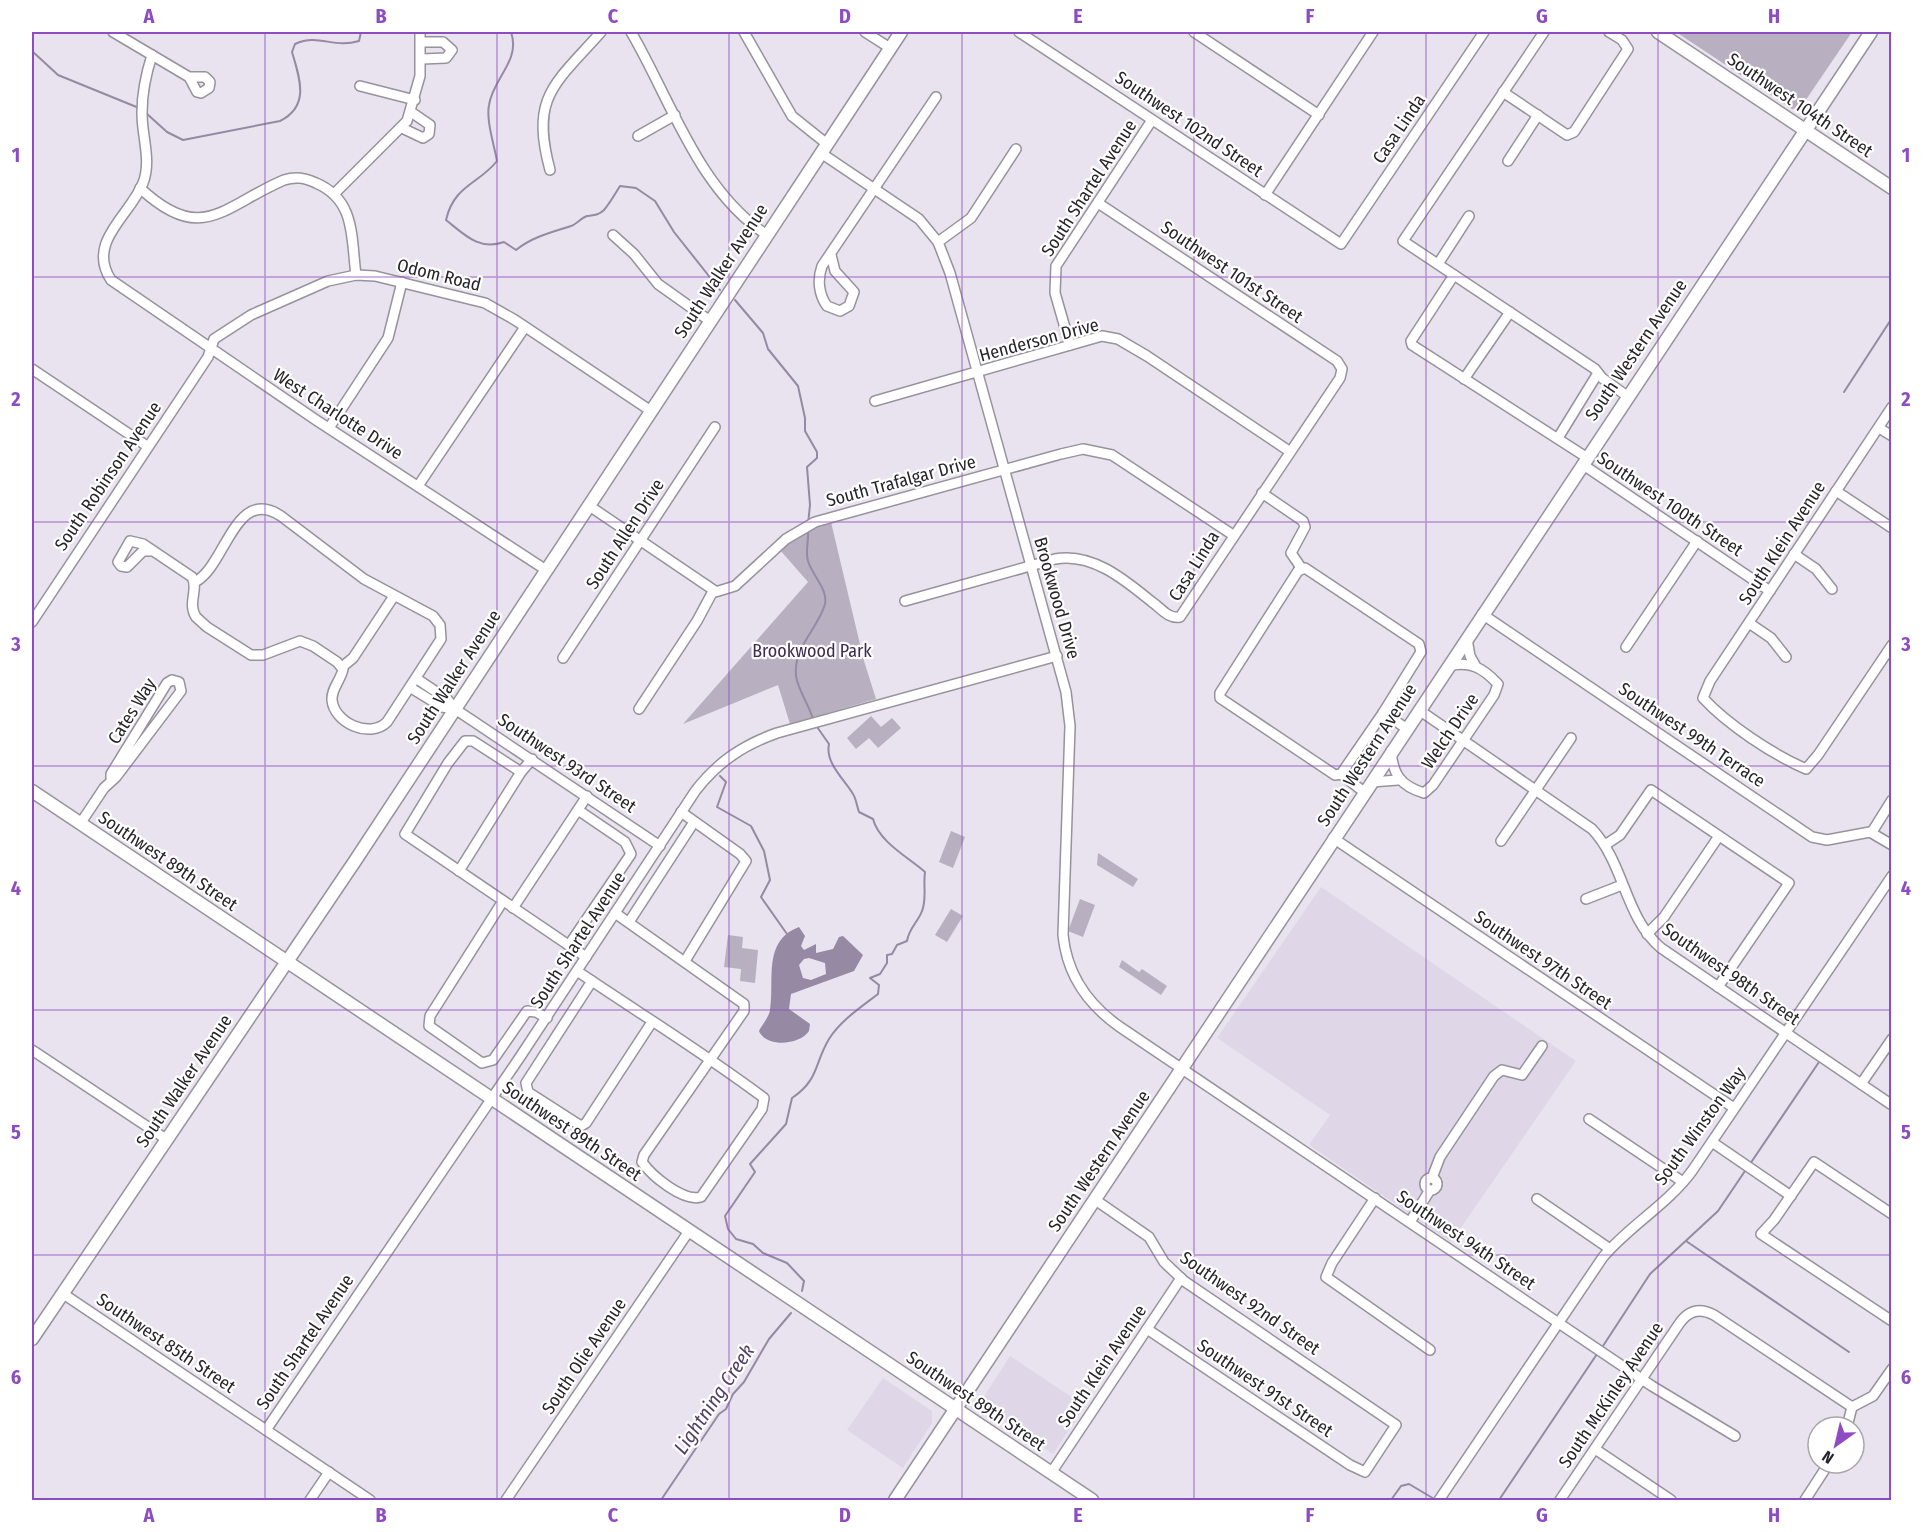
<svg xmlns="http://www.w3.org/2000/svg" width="1923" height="1532" viewBox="0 0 1923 1532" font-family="'Fira Sans Condensed',sans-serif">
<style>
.built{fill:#dfd7e8}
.green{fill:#b8b0c1}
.water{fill:#9689a3;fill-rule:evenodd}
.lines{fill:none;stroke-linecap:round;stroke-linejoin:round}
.stream{stroke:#9689a3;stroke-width:2}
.minor-casing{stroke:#97929c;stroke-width:12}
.major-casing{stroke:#97929c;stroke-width:15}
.minor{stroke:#fff;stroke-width:9}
.major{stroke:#fff;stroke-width:12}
.grid{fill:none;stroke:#8d4cc1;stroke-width:1.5;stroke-opacity:0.55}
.labels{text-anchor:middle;stroke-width:4.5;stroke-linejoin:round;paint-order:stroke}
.street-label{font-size:18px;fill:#272529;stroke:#fff}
.park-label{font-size:18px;fill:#3f2a51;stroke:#fff}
.water-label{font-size:20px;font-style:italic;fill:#543f68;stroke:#fff}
.neatline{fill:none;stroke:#8d4cc1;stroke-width:2}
.grid-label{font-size:20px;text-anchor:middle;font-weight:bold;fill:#8d4cc1}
</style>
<rect width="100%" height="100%" fill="#e8e3ee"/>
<!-- built -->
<g class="built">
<polygon points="1321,887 1576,1061 1451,1242 1309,1145 1330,1115 1217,1038"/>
<polygon points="1010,1356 1085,1406 1053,1454 986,1409 983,1398"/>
<polygon points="883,1378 932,1411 932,1423 903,1468 847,1430"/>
</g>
<!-- green -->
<g class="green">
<polygon points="1676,32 1852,32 1801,107 1792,109"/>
<polygon points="831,522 864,661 876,699 790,724 778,685 683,724 808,582 780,550 799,534"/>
<polygon points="871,716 881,727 892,718 901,728 878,748 869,738 856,749 847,738"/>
<polygon points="951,831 965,837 953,868 939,862"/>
<polygon points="1098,853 1138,879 1133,887 1097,865"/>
<polygon points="1080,899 1095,905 1083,937 1068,931"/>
<polygon points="951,909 963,916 947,942 935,935"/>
<polygon points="728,935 743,937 742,948 758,950 755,983 740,981 741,969 724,967"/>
<polygon points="1122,960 1139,972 1142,969 1167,986 1161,995 1119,967"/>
</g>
<!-- water -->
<path class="water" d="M799 927 805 936 801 946 804 950 816 944V953L833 949 839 937 843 936 863 955 854 971 791 994 789 1009 810 1024 809 1031C800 1045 766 1048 759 1031 762 1025 769 1017 770 1010 775 980 762 941 799 927ZM809 958 825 963 826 974 811 980 803 978 799 965 804 959Z"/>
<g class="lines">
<!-- stream -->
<g class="stream">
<path d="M511 32C521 61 493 78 489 105 486 121 494 144 497 161 479 184 454 185 446 220 465 235 479 251 504 242L516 250C532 237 552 232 571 226 577 224 581 218 587 216 594 215 599 215 604 210 610 203 615 194 620 186L636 188 655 201 674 232 720 290"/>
<polyline points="32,51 58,75 139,108"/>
<path d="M146 113 167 132 183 140 280 121C310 106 300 79 292 52L295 44C319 33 333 49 359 41L361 32"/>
<polyline points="735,300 763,333 768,349 798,386 805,418 805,431 817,452 817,458 807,467 810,505 808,524"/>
<polyline points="1844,392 1892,318"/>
<path d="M808 530C809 541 805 550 808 561 812 575 828 589 825 604 818 629 793 647 796 676 798 690 809 705 813 719"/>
<polyline points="720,776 726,782 717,807 751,826 764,851 770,880 761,897 787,934"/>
<polyline points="1750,1164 1819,1062"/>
<polyline points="1686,1241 1849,1352"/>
<path d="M802 1291 804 1281 787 1263 763 1253 753 1244 736 1239 728 1229 725 1216 755 1172 750 1164 786 1124 792 1098C819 1080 814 1064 829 1039 840 1021 861 1007 878 994L879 985 870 978 880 974 887 963V955L892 954 897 945 907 941C909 928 918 922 922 911 927 899 923 884 925 872 908 857 879 842 873 819L859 812C857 807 856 798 853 794 844 779 825 763 829 744L815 724"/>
<polyline points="1601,1349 1650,1274 1718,1211 1747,1168"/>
<polyline points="661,1500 719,1414 726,1409 733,1394 744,1382 769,1339 791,1313"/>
<polyline points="1391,1500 1401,1486 1409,1484 1436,1500"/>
<polyline points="1499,1500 1597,1354"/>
</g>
<defs>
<g id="minor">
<polyline points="113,32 189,77 197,92 201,93 209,88 210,82 205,77 189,77"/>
<path d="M631 32C671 100 698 190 767 235"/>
<polyline points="744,32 792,116 827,144"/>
<polyline points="865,32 890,48"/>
<polyline points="1019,32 1341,244 1484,32"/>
<polyline points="1194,32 1319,115"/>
<polyline points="1544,32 1403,241 1595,369 1602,378 1627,396"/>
<polyline points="421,42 443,42 452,50 446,58 422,59"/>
<path d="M152 55C145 77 140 105 143 128 145 146 150 165 143 183 130 216 86 242 111 280L316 420 546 570"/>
<polyline points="360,86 415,100"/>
<polyline points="1503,92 1567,135 1574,132 1628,49 1622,40 1609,32"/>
<polyline points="402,128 423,138 429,134 430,125 411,112"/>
<polyline points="638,136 675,115"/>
<path d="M821 153 919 219 938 242 950 273 1066 692 1070 726 1063 935C1067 975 1087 1004 1120 1027L1652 1386 1735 1436"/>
<polyline points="1508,161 1538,115"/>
<path d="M550 170C530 96 555 84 601 32"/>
<path d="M140 188C202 246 223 206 284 180 296 176 305 178 316 183 356 200 351 238 356 275"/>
<polyline points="334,194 407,121 420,76 420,32"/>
<polyline points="1265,195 1373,32"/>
<polyline points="613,235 634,254 658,284 710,321"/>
<polyline points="938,242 971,218 1016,149"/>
<path d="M831 255 835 271 854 292 849 306 840 311 827 306C819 295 817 280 822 266L936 97"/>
<polyline points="1438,264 1469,216"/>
<polyline points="1454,275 1411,341 1412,345 1586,457"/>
<polyline points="1070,345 1055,293 1056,266 1152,120"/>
<polyline points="32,369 147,446"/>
<polyline points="1464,379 1510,312"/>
<polyline points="875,401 1102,336 1118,339 1147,356 1289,451"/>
<path d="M1892 407 1710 681 1703 698C1728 725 1772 754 1806 769L1818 755 1892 645"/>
<polyline points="329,428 388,338 402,282"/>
<polyline points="1879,428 1892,436"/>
<polyline points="1558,438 1598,373"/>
<polyline points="1582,464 1770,591"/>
<polyline points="418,486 525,327"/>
<polyline points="1836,491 1892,528"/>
<polyline points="1262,493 1303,521 1305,527 1291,553 1302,569"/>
<polyline points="588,505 715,591"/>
<path d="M153 551H143L127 567 121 566 118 562 130 541 143 544 192 577C199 589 187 603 196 617L207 627 251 655H263L300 641 313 646 337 662 343 669C341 680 331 689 332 700 334 723 370 739 387 722L441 639 440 625 433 616 364 579 281 516C235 485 226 566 195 582"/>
<polyline points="1794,554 1816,569 1832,589"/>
<polygon points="1305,568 1419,644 1421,652 1383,713 1341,774 1335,775 1220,698 1220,693 1298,571"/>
<path d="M905 601 1055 559C1092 552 1125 580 1152 602 1161 608 1168 619 1180 617L1340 378 1342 369 1337 361 1098 203"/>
<polyline points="1482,614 1812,837 1827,840 1870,832 1892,845"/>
<polyline points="32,622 208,357 214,339 251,315 328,281 356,275 375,276 485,303 515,320 651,411"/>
<polyline points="1749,623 1771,638 1786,657"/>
<polyline points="1467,639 1470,656 1475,665"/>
<polyline points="1626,647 1697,541"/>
<polyline points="563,658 715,427"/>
<polyline points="342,667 353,658 394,596"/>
<polyline points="417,679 447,699 455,709 660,846"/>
<polyline points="411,688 442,707 455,709"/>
<polyline points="639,709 697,621 712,593 735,586 786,539 815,522 1061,454 1083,449 1112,455 1233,535"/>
<path d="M1419 710 1592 829C1625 864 1624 916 1661 948L1892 1105"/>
<polyline points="1383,713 1406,728"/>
<path d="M1391 751C1393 775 1401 786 1424 793L1433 785 1494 695 1498 684C1482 667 1470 661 1448 666"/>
<polyline points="521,772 473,741 465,741 448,763 405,834 586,957"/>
<polyline points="1341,774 1364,792"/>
<polyline points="1371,782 1398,780"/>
<polyline points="681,812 740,854 746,861 685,961"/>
<polyline points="80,824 104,788 116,777 181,691 179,682 172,680 167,683 111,774 111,780"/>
<polyline points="1872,832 1892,800"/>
<polyline points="1333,838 1734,1108"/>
<polyline points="1501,841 1571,738"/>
<polyline points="1605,845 1620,835 1651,790 1789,883 1718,987"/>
<polyline points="459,871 521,772 532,759"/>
<polyline points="1586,899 1622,885"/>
<polyline points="503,901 430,1016 429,1026 482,1063 493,1060 527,1011 536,1012 547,1018"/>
<polyline points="513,908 587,796"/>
<polyline points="629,922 694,822"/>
<polyline points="1647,934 1664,917 1719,836"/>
<polyline points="569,945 631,854 625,842 578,810"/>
<path d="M577 971C639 1013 704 1053 764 1098L762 1109 701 1197C683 1202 652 1176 642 1162L644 1155 744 1011V1004L615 913"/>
<polyline points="592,981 526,1083 528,1092 581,1126 586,1123 652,1022"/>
<polyline points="32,1050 166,1139"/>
<polyline points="1861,1084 1892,1039"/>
<polyline points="1589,1119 1683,1182"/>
<polyline points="1712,1142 1791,1196"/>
<circle cx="1431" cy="1184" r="6"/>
<polyline points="1432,1178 1440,1157 1494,1076 1502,1070 1522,1075 1542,1046"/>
<polyline points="1375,1198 1332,1263 1326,1277 1430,1350"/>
<polyline points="1094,1199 1149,1237 1164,1262 1184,1281 1396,1425 1365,1472 1350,1465 1147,1329"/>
<polyline points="1537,1199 1610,1249"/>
<polyline points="1892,1214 1814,1162 1774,1220 1761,1234 1892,1321"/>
<polyline points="1410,1222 1430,1190"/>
<polyline points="62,1293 370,1500"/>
<polyline points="1847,1427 1852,1407 1873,1396 1892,1369"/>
<path d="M266 1430 520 1057 696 790C718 762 743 745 777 733L1057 656"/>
<polyline points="1595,1449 1671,1500"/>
<polyline points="1051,1473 1181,1278"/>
<polyline points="310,1500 329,1472"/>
<polyline points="506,1500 689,1231"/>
<path d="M1439 1500 1603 1257C1630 1225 1667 1205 1692 1171L1892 876"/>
<path d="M1560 1500 1679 1324C1688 1311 1699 1307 1714 1315L1852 1407"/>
<polyline points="1805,1500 1829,1463"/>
</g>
<g id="major">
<polyline points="1658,32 1892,188"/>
<polyline points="32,791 1092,1500"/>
<polyline points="32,1339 355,861 901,32"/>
<polyline points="895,1500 1871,32"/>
</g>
</defs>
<!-- minor casing -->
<use href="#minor" class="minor-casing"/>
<!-- major casing -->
<use href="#major" class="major-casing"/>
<!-- minor -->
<use href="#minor" class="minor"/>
<!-- major -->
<use href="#major" class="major"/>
</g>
<!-- grid -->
<path class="grid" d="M265 32V1500M497 32V1500M729 32V1500M962 32V1500M1194 32V1500M1426 32V1500M1658 32V1500M32 277H1892M32 522H1892M32 766H1892M32 1010H1892M32 1255H1892"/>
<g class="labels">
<!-- street labels -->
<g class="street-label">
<text transform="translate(1800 105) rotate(34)" y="6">Southwest 104th Street</text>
<text transform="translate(1189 124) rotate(34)" y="6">Southwest 102nd Street</text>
<text transform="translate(1399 129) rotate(-56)" y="6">Casa Linda</text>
<text transform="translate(1089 188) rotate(-57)" y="6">South Shartel Avenue</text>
<text transform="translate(721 271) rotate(-57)" y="6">South Walker Avenue</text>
<text transform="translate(1232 272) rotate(34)" y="6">Southwest 101st Street</text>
<text transform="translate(439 275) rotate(14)" y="6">Odom Road</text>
<text transform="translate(1039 340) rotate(-15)" y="6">Henderson Drive</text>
<text transform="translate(1636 350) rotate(-56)" y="6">South Western Avenue</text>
<text transform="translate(338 414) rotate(33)" y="6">West Charlotte Drive</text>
<text transform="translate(108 476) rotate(-56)" y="6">South Robinson Avenue</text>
<text transform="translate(901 481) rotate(-15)" y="6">South Trafalgar Drive</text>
<text transform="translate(1670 504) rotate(34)" y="6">Southwest 100th Street</text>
<text transform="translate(625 534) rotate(-57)" y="6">South Allen Drive</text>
<text transform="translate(1782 543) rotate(-57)" y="6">South Klein Avenue</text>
<text transform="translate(1194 566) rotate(-58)" y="6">Casa Linda</text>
<text transform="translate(1057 598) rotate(74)" y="6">Brookwood Drive</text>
<text transform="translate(454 677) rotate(-57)" y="6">South Walker Avenue</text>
<text transform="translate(132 711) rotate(-58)" y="6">Cates Way</text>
<text transform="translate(1450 731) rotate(-56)" y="6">Welch Drive</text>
<text transform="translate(1692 735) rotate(34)" y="6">Southwest 99th Terrace</text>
<text transform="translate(1367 755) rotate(-57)" y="6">South Western Avenue</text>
<text transform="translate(567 763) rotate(34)" y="6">Southwest 93rd Street</text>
<text transform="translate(168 861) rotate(34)" y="6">Southwest 89th Street</text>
<text transform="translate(578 940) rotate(-57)" y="6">South Shartel Avenue</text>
<text transform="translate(1543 960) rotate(34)" y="6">Southwest 97th Street</text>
<text transform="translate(1731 974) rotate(35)" y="6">Southwest 98th Street</text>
<text transform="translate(184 1081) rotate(-56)" y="6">South Walker Avenue</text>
<text transform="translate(1700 1126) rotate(-54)" y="6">South Winston Way</text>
<text transform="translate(572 1131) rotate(34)" y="6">Southwest 89th Street</text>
<text transform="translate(1099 1161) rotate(-56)" y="6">South Western Avenue</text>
<text transform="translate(1466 1240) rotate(34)" y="6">Southwest 94th Street</text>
<text transform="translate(1250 1303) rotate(35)" y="6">Southwest 92nd Street</text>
<text transform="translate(305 1342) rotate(-56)" y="6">South Shartel Avenue</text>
<text transform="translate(166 1343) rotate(34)" y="6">Southwest 85th Street</text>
<text transform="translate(584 1356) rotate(-56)" y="6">South Olie Avenue</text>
<text transform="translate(1102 1366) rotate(-56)" y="6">South Klein Avenue</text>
<text transform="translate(1265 1388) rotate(34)" y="6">Southwest 91st Street</text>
<text transform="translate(1611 1395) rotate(-56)" y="6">South McKinley Avenue</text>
<text transform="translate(976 1401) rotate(34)" y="6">Southwest 89th Street</text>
</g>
<!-- park labels -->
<g class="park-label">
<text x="812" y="657">Brookwood Park</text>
</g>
<!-- water labels -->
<g class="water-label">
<text transform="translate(714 1399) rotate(-56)" y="7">Lightning Creek</text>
</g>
</g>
<!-- border -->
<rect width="1923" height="1532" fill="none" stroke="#ffffff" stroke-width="66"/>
<!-- north arrow -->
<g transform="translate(1836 1445) rotate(214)"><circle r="28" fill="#ffffff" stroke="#a9a8a9" stroke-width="1.5"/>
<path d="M0-4.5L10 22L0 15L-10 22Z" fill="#8d4cc1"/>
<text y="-9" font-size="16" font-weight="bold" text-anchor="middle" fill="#272529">N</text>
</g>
<rect x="33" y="33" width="1857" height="1466" class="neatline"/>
<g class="grid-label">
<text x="149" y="23">A</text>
<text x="381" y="23">B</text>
<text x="613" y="23">C</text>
<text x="845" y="23">D</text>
<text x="1078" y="23">E</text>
<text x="1310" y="23">F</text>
<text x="1542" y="23">G</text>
<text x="1774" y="23">H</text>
<text x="16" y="162">1</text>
<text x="1906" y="162">1</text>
<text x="16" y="406">2</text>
<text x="1906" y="406">2</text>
<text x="16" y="651">3</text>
<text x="1906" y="651">3</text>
<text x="16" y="895">4</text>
<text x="1906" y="895">4</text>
<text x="16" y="1139">5</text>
<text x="1906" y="1139">5</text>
<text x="16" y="1384">6</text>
<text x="1906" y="1384">6</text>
<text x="149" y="1522">A</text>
<text x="381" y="1522">B</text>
<text x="613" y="1522">C</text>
<text x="845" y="1522">D</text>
<text x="1078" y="1522">E</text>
<text x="1310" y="1522">F</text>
<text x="1542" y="1522">G</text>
<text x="1774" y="1522">H</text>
</g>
</svg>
